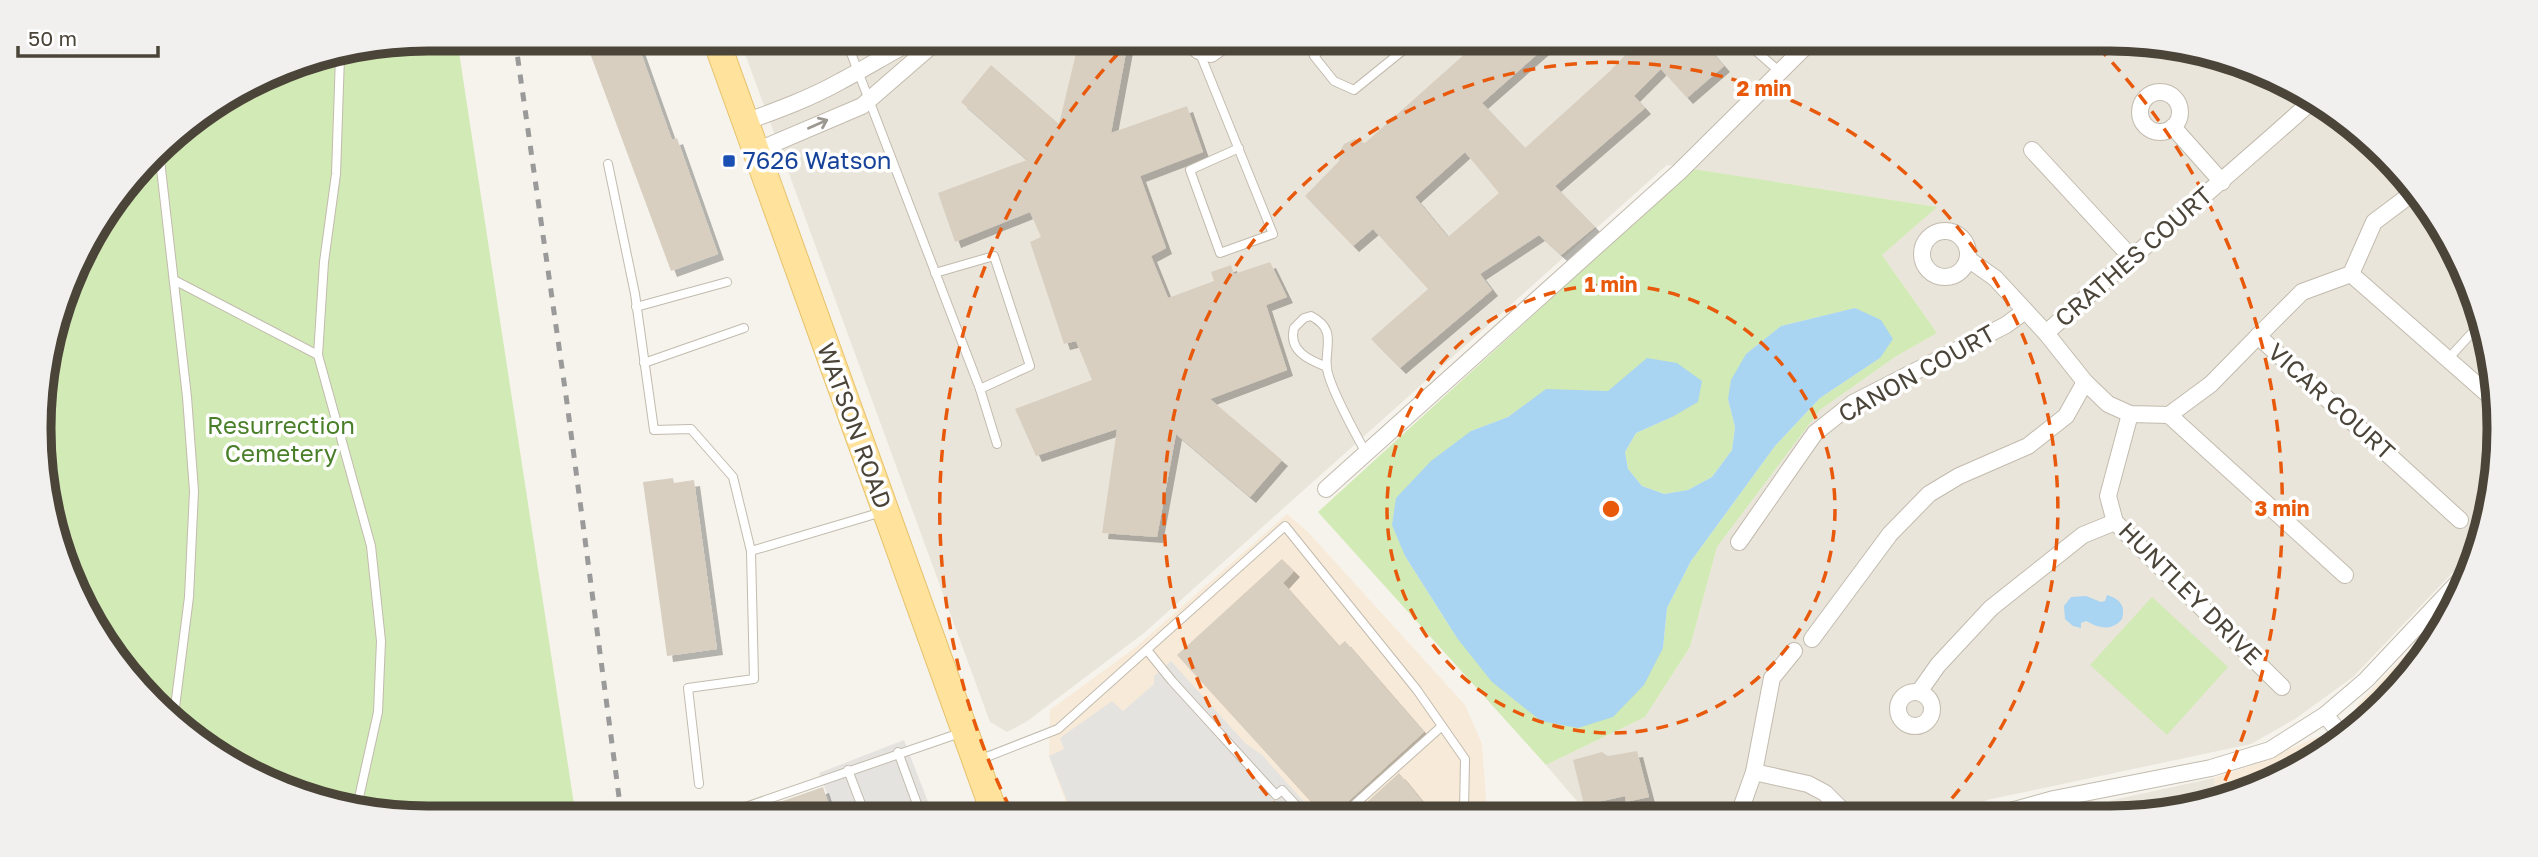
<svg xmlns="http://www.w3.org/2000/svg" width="2538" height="857" viewBox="0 0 2538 857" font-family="'Golos Text',sans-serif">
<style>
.residential{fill:#eae5da}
.commercial{fill:#f7ead8}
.green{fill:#d2eab5;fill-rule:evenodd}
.parking{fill:#e5e3e0}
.water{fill:#a9d4f2}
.building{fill:#d8cfc1;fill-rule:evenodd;filter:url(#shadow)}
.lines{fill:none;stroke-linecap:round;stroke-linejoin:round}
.service-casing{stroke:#c2bbae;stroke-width:10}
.minor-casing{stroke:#c2bbae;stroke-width:18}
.primary-casing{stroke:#e6c16a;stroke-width:28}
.service{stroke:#fff;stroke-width:8}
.minor{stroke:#fff;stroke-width:16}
.primary{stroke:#ffe39c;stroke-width:26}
.rail{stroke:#9a9a9a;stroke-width:5;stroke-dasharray:9 9;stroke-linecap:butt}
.oneway{stroke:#9c9892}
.ring{fill:none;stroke:#e8590c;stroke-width:3.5;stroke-dasharray:12 9}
.transit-dot{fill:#1a4fb4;stroke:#fff;stroke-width:2.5}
.labels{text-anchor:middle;stroke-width:7;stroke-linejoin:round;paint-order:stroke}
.transit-label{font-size:24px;fill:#164399;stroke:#fff;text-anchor:start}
.street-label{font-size:24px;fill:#4b4439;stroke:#fff}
.park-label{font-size:24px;fill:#4a7f2a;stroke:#fff}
.rim{fill:none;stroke:#4b4439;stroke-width:9}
.centre{fill:#e8590c;stroke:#fff;stroke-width:3.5}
.ring-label{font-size:21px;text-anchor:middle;font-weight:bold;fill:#e8590c;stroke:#fff;stroke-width:7;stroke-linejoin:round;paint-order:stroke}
</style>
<defs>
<filter id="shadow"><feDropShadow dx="6" dy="6" stdDeviation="0" flood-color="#0004"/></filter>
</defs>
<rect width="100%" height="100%" fill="#f6f3ec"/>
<!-- residential -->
<g class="residential">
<polygon points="740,40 2186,46 2327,104 2434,212 2492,353 2492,505 2476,548 2353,677 2295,719 2251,744 1987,800 1956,815 1588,814 1546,765 1645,717 1690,647 1717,547 1820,410 1895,357 1937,333 1882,255 1936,207 1667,165 1144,633 1026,722 1007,732 990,722"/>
<polygon points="2214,778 2217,798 2161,815 2044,815"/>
</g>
<!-- commercial -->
<g class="commercial">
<polygon points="1287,514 1307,531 1465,705 1482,744 1487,814 1070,813 1049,756 1050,710 1136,647"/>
<polygon points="2455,604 2447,623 2385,705 2355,726 2352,720 2358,704"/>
<polygon points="2319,736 2331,743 2282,778 2217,798 2214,778 2259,763"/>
</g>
<!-- green -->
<g class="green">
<polygon points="428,39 457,39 575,811 352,811 212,753 104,645 52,529 50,499 53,496 49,491 42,378 79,256 171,136 280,68"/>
<path d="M1693 169 1937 207 1882 255 1937 333 1895 357 1820 410 1717 547 1690 647 1645 717 1546 765 1318 512ZM1856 308 1880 358 1820 398 1775 446 1691 561 1667 608 1663 648 1457 638 1405 556 1471 431 1508 417 1546 390 1609 391 1648 358 1672 417 1636 433 1625 452 1628 469 1642 486 1664 494 1688 490 1712 477 1732 450 1735 427 1728 399 1746 354 1781 326Z"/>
<polygon points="2152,597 2228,667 2167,735 2090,665"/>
</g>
<!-- parking -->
<g class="parking">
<polygon points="1171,661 1245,743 1262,755 1314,813 1072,813 1049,756 1064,749 1060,738 1112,701 1123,711 1154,684 1154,676"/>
<polygon points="904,740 932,812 834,812 819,773"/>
</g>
<!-- water -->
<g class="water">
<polygon points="1855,308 1881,320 1893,339 1880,358 1820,398 1775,446 1691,561 1667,608 1663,648 1644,685 1613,717 1578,728 1541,721 1492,682 1457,638 1405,556 1392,525 1396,498 1431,461 1471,431 1508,417 1546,389 1608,391 1647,358 1677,363 1702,381 1698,402 1672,417 1636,433 1625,452 1628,469 1642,486 1664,494 1688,490 1712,477 1732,450 1735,427 1728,399 1731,380 1746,354 1781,326"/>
<path d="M2107 595C2120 599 2126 606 2122 619 2111 632 2099 628 2086 621L2081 623V628L2073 626 2065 619 2064 606 2071 597 2086 596 2101 602 2105 601Z"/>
</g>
<!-- building -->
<g class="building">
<polygon points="604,39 636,39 672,140 677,138 718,254 671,271 587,45"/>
<polygon points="1079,41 1128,42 1111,133 1187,106 1203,152 1140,176 1166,248 1151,256 1168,298 1214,281 1211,272 1231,265 1234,274 1270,262 1287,297 1266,305 1287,370 1210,399 1282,460 1250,497 1176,434 1157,537 1102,533 1117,429 1036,456 1015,409 1092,380 1076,341 1064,344 1030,242 1041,237 1030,212 955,242 938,193 1027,160 961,102 991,65 1059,124"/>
<path d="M1477 43H1550L1482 103 1525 148 1610 71 1636 44H1705L1724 66 1687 98 1661 69 1634 96 1645 108 1555 186 1595 227 1561 255 1539 235 1480 274 1492 290 1400 368 1371 339 1428 289 1373 229 1353 246 1305 196 1339 161 1340 151 1344 144 1355 139 1365 143ZM1465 152 1499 193 1448 237 1415 197Z"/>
<polygon points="673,478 674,483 694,480 717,649 667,656 643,482"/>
<polygon points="1282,559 1294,571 1283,583 1339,646 1345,641 1424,732 1341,808 1339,813 1321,813 1177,655"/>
<polygon points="1637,751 1649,797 1626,802 1625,796 1584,805 1573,760 1602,752 1608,756"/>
<polygon points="1399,773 1432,813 1355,813"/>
<polygon points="823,787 831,812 757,812 757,810"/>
</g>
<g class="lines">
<defs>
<g id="service">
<polyline points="846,40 980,389 997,444"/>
<polyline points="1329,42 1314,56 1334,81 1354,90 1412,43"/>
<polyline points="1748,44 1780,72"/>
<polyline points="1199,51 1273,234 1220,253 1190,170 1239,148"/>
<polyline points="340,56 336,174 324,262 318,355 371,546 381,641 378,712 356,811"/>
<polyline points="159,151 187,397 194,491 189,597 174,715"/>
<polyline points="608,164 635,294 654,430 691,429 733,477 751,551 882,512"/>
<polyline points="935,273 994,256 1030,366 980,389"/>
<polyline points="174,280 318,355"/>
<polyline points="636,307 727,282"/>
<polyline points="2448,359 2480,324"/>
<polyline points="644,363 744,328"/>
<path d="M1327 367C1309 360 1288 351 1294 328L1304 318 1311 316C1338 330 1324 347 1327 369 1330 387 1356 435 1366 453"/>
<polyline points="1147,650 1172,681 1276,795 1282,790 1303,813"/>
<polyline points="898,752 920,812"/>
<polyline points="979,760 1058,729 1285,526 1417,690 1465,759 1464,813"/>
<polyline points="848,770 864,812"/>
<polyline points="699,784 688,688 754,679 751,551"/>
<polyline points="731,812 963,732"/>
<polyline points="1345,813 1442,726"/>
</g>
<g id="minor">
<polyline points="1187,42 1199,51 1211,54 1228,42"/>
<circle cx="2160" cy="112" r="20"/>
<path d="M745 122C778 110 811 98 841 81 866 68 889 53 913 41"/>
<polyline points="2173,127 2222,182"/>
<polyline points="2032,150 2131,257"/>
<polyline points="756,151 862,106 930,47 943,41"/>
<circle cx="1945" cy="254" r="23"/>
<polyline points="1968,259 1995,278 2046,333 2085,382 2108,404 2130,414 2169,415 2211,384 2258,336 2460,520"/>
<polyline points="2351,274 2492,398"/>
<path d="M2046 333C2134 254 2226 179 2314 99"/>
<polyline points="2258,336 2302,292 2351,274 2374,222 2414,192"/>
<polyline points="2130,414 2108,496 2115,522 2282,687"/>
<polyline points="2169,415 2345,575"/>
<polyline points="1326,489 1679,172 1808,44"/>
<polyline points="1739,542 1815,433 1853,403 2006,325 2025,311"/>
<polyline points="1812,639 1890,534 1929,494 1959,476 2028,446 2066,416 2085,382"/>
<circle cx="1915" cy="709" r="17"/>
<polyline points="1919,692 1938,665 1991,608 2083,535 2115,522"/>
<polyline points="2325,715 2342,735"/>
<polyline points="1754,772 1808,784 1825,793 1846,814"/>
<polyline points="1739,814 1754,772 1772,678 1794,651"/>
<polyline points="1996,815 2054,799 2211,768 2270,750 2325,715 2366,680 2466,574"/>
</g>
<polyline id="primary" points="716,40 994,812"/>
</defs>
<!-- service casing -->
<use href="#service" class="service-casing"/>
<!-- minor casing -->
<use href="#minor" class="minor-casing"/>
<!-- primary casing -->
<use href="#primary" class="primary-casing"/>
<!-- service -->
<use href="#service" class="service"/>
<!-- minor -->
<use href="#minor" class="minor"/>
<!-- primary -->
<use href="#primary" class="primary"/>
<!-- rail -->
<polyline class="rail" points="515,39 567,403 621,812"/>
</g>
<!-- one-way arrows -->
<defs><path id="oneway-shaft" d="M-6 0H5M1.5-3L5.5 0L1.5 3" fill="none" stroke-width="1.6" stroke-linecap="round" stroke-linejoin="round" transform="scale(1.75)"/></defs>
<use class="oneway" href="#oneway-shaft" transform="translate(818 124) rotate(-24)"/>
<!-- distance rings -->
<g class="ring">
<circle cx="1611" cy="509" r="224"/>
<path d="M1281 811A447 447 0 1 1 1938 814"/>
<path d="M1010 808A671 671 0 0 1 1128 43M2098 47A671 671 0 0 1 2217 798"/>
</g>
<!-- markers -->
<rect class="transit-dot" x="722" y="154" width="14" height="14" rx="3.5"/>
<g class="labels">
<!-- transit labels -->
<g class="transit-label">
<text x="743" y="169">7626 Watson</text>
</g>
<!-- street labels -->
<g class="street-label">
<text transform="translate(2134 257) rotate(-41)" y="8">CRATHES COURT</text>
<text transform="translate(1917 374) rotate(-29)" y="8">CANON COURT</text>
<text transform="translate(2331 402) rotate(42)" y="8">VICAR COURT</text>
<text transform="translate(854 426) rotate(70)" y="8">WATSON ROAD</text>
<text transform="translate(2190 594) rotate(45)" y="8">HUNTLEY DRIVE</text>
</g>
<!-- park labels -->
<g class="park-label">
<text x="281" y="434">Resurrection<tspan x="281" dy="28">Cemetery</tspan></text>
</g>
</g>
<!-- crop -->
<path d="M0 0H2538V857H0ZM428 51H2110A377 377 0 0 1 2487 428V429A377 377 0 0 1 2110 806H428A377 377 0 0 1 51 429V428A377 377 0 0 1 428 51Z" fill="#f1f0ef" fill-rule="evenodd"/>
<path class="rim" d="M428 51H2110A377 377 0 0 1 2487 428V429A377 377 0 0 1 2110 806H428A377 377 0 0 1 51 429V428A377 377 0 0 1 428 51Z"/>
<circle cx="1611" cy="509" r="10" class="centre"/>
<g class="ring-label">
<text x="1764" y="96">2 min</text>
<text x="1611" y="292">1 min</text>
<text x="2282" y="516">3 min</text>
</g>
<!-- scale -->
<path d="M18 46v10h140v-10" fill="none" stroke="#4b4439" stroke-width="3.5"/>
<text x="28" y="46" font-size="21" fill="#4b4439" stroke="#ffffff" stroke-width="5" paint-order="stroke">50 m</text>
</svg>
